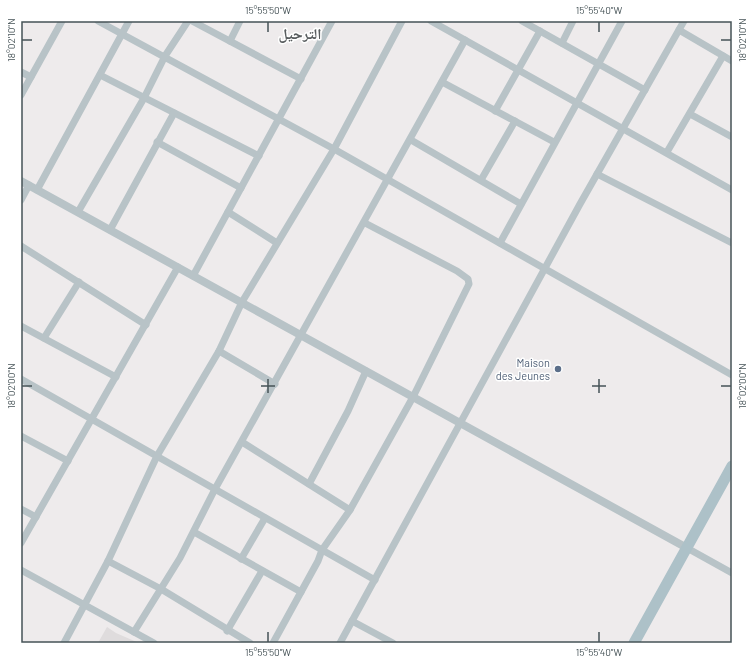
<svg xmlns="http://www.w3.org/2000/svg" width="753" height="664" viewBox="0 0 753 664" font-family="Barlow,'Noto Naskh Arabic',sans-serif">
<style>
.education{fill:#dfdcdd}
.lines{fill:none;stroke-linecap:round;stroke-linejoin:round}
.minor{stroke:#b8c3c7;stroke-width:7}
.tertiary{stroke:#b8c3c7;stroke-width:8}
.primary{stroke:#adc1c8;stroke-width:11}
.ticks{fill:none;stroke:#465357;stroke-width:1.5}
.service-dot{fill:#5c6f8a;stroke:#fff;stroke-width:1.5}
.labels{text-anchor:middle;stroke-width:3;stroke-linejoin:round;paint-order:stroke}
.service-label{font-size:11px;fill:#4e5e75;stroke:#fff;text-anchor:end}
.district-label{font-size:15px;font-weight:bold;fill:#595d5f;stroke:#fff}
.neatline{fill:none;stroke:#465357;stroke-width:1.5}
.ticks-label{font-size:10px;text-anchor:middle;fill:#465357}
</style>
<rect width="100%" height="100%" fill="#eeebec"/>
<!-- education -->
<polygon class="education" points="107,627 116,633 139,643 98,643"/>
<g class="lines">
<!-- minor -->
<g class="minor">
<polyline points="98,21 334,149 732,375"/>
<polyline points="192,21 301,79"/>
<polyline points="431,21 732,190"/>
<polyline points="522,21 645,90"/>
<polyline points="679,30 732,61"/>
<polyline points="230,41 240,21"/>
<polyline points="562,43 573,21"/>
<polyline points="21,72 31,77"/>
<polyline points="100,75 259,156"/>
<polyline points="442,82 554,142"/>
<polyline points="21,95 62,21"/>
<polyline points="495,111 540,31"/>
<polyline points="690,114 732,137"/>
<polyline points="411,140 521,204"/>
<polyline points="157,142 241,188"/>
<polyline points="667,152 723,56"/>
<polyline points="597,174 732,243"/>
<polyline points="481,180 515,121"/>
<polyline points="37,190 129,21"/>
<polyline points="21,200 29,185"/>
<polyline points="78,212 144,98 165,56 188,21"/>
<polyline points="228,212 277,243"/>
<polyline points="110,230 174,113"/>
<polyline points="500,243 622,21"/>
<polyline points="21,246 146,325"/>
<polyline points="193,276 332,21"/>
<polyline points="21,326 116,377"/>
<polyline points="44,338 79,282"/>
<polyline points="219,351 275,384"/>
<polyline points="21,379 375,580"/>
<polyline points="21,436 68,461"/>
<polyline points="242,442 350,510"/>
<polyline points="309,484 348,411 366,371"/>
<polyline points="21,509 36,517"/>
<polyline points="194,532 301,592"/>
<polyline points="21,543 178,267"/>
<polyline points="687,548 732,573"/>
<polyline points="241,559 265,518"/>
<polyline points="108,561 161,589 250,643"/>
<polyline points="21,570 154,643"/>
<polyline points="352,621 393,643"/>
<polyline points="227,631 262,571"/>
<polyline points="134,632 180,558 215,489 465,40"/>
<polyline points="64,643 108,561 157,456 219,351 242,302 334,149 402,21"/>
<polyline points="273,643 318,561 322,550 350,510 413,397 469,284 468,279 457,271 365,223"/>
<polyline points="340,643 580,204 684,21"/>
</g>
<!-- tertiary -->
<polyline class="tertiary" points="21,181 687,548"/>
<!-- primary -->
<polyline class="primary" points="634,643 732,466"/>
</g>
<!-- ticks -->
<path class="ticks" d="M268 22V32M599 22V32M22 40H32M721 40H731M268 379V393M599 379V393M22 386H32M261 386H275M592 386H606M721 386H731M268 632V642M599 632V642"/>
<!-- markers -->
<circle class="service-dot" cx="558" cy="369" r="4"/>
<g class="labels">
<!-- service labels -->
<g class="service-label">
<text x="550" y="367">Maison<tspan x="550" dy="13">des Jeunes</tspan></text>
</g>
<!-- district labels -->
<g class="district-label">
<text x="300" y="39">الترحيل</text>
</g>
</g>
<!-- border -->
<rect width="753" height="664" fill="none" stroke="#ffffff" stroke-width="44"/>
<rect x="22" y="22" width="709" height="620" class="neatline"/>
<g class="ticks-label">
<text x="268" y="14">15°55'50"W</text>
<text x="599" y="14">15°55'40"W</text>
<text transform="translate(11 40) rotate(-90)" y="4">18°02'10"N</text>
<text transform="translate(742 40) rotate(-90)" y="4">18°02'10"N</text>
<text transform="translate(11 386) rotate(-90)" y="4">18°02'00"N</text>
<text transform="translate(742 386) rotate(-90)" y="4">18°02'00"N</text>
<text x="268" y="656">15°55'50"W</text>
<text x="599" y="656">15°55'40"W</text>
</g>
</svg>
